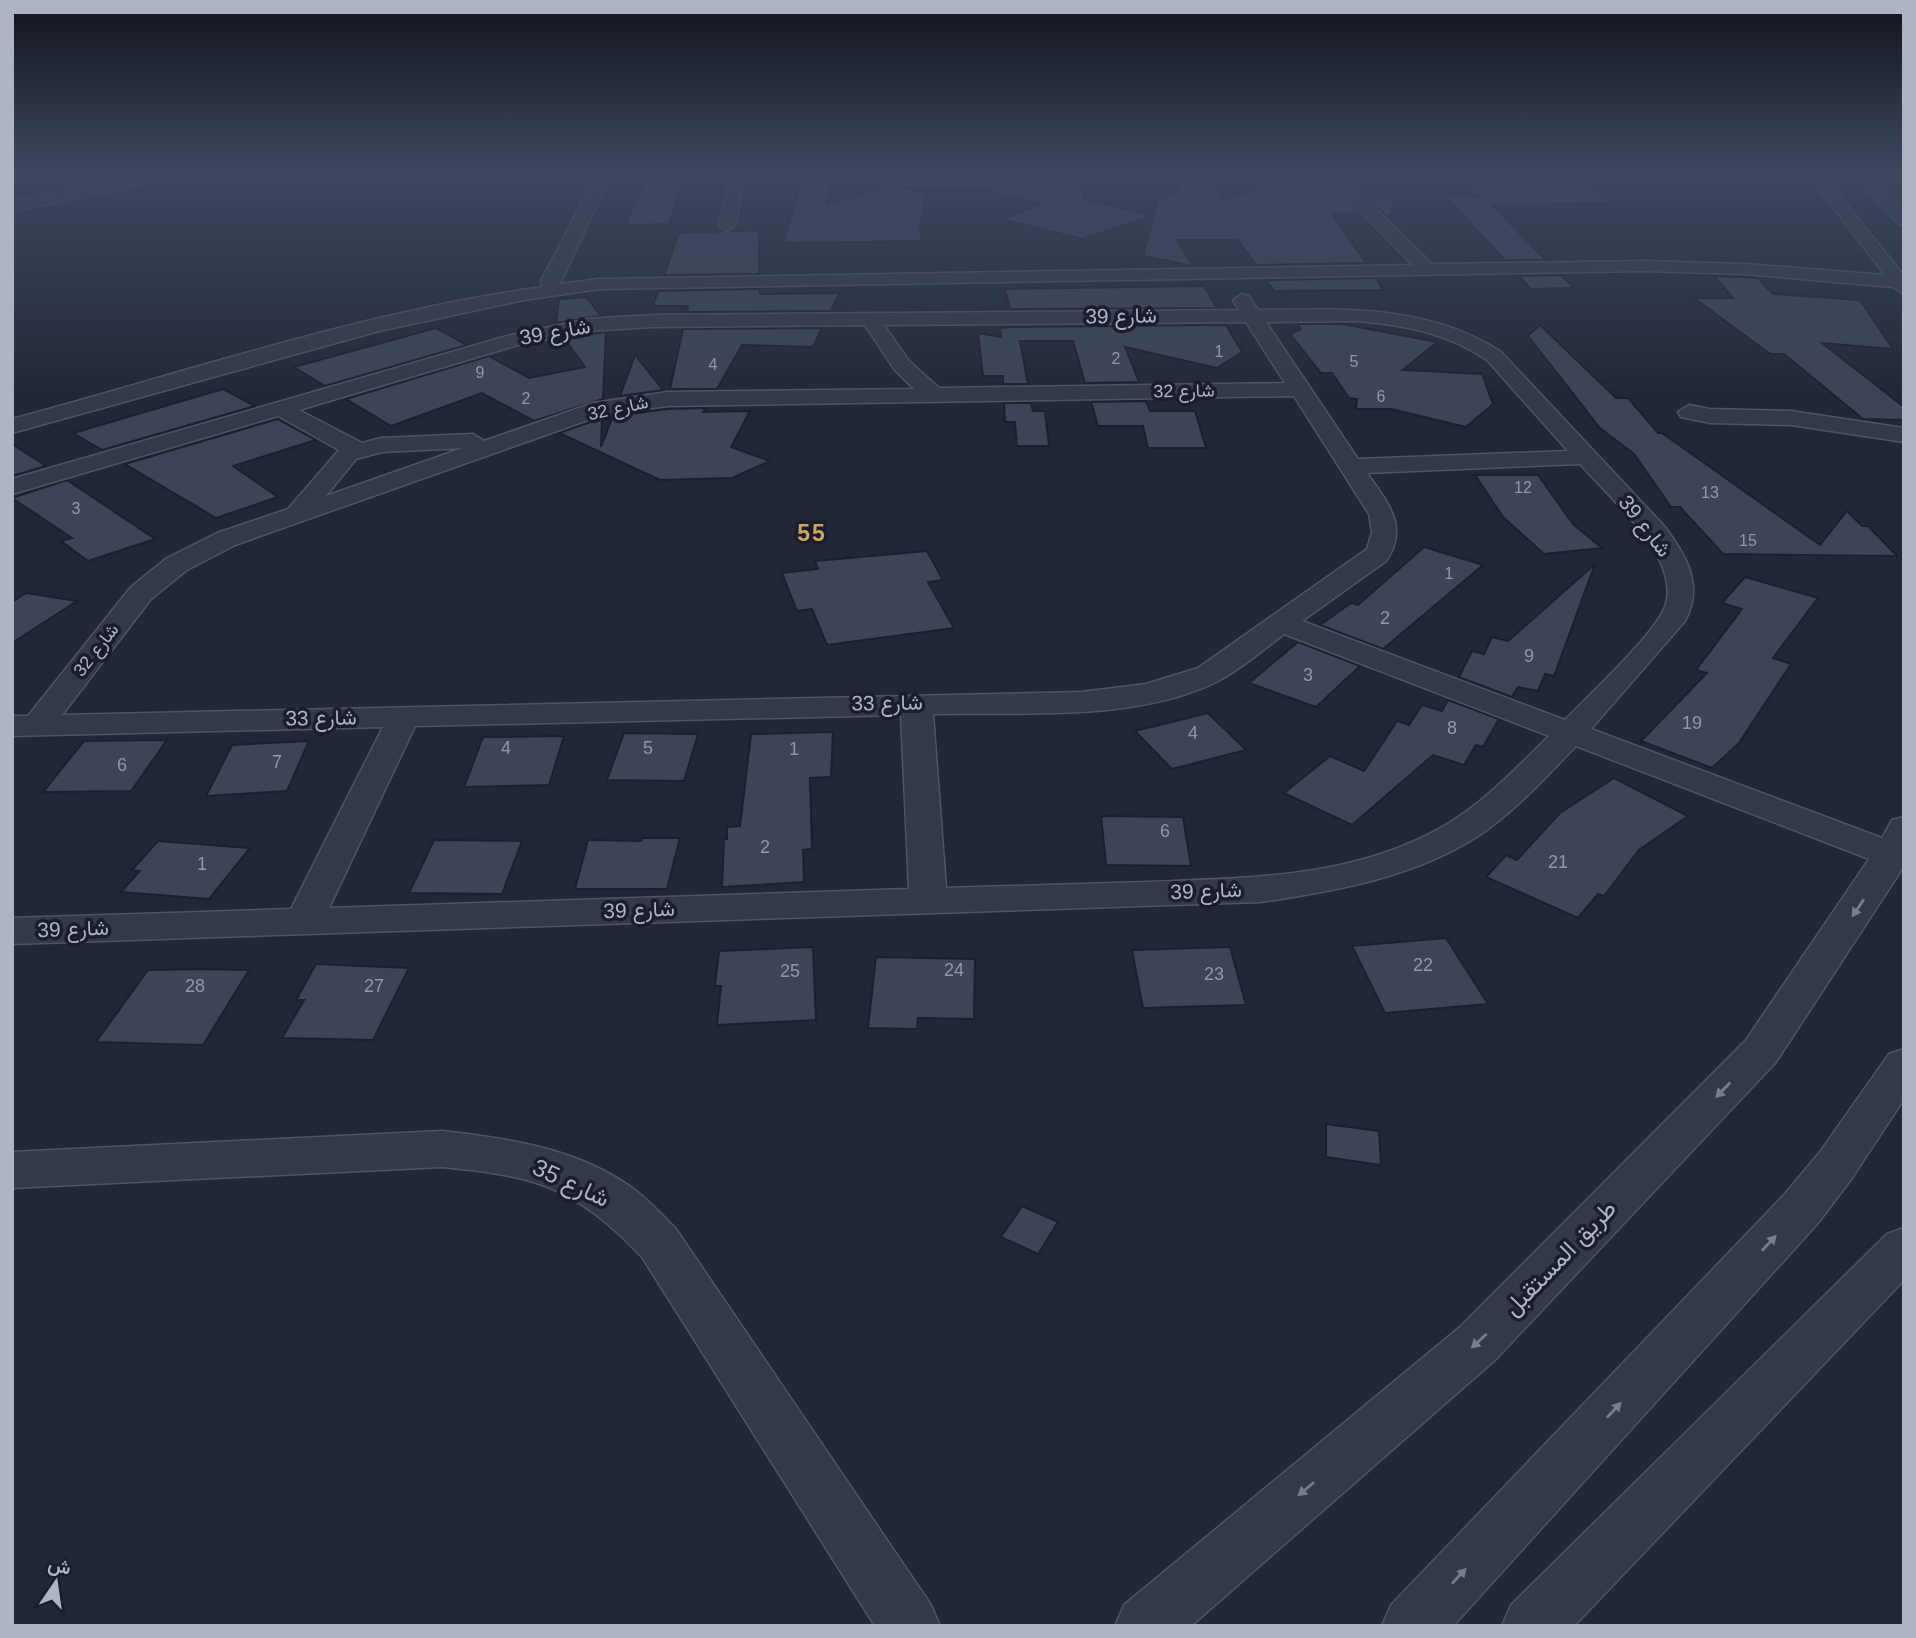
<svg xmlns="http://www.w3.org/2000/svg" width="1916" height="1638" viewBox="0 0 1916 1638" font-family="Arial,Vazirmatn,sans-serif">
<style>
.building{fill:#3d4457;stroke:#1c202e;stroke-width:2}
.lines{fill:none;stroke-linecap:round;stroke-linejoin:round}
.minor-casing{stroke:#4f5462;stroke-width:3}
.minor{fill:#343948;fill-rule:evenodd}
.oneway{fill:#787d8c}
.labels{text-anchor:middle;stroke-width:7;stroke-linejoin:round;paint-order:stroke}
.far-number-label{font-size:16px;fill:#9298a9}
.far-street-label{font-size:18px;fill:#afb4c4;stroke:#1a1e2c}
.number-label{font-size:18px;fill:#9298a9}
.street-label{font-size:21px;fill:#afb4c4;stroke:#1a1e2c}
.far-district-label{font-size:23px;font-weight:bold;letter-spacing:2px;fill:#d0a35e;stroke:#1a1e2c}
.near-street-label{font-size:24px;fill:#afb4c4;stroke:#1a1e2c}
</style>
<rect width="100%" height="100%" fill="#212737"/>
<!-- building -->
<g class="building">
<polygon points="684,172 669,224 626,225 637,196 649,180"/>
<polygon points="1515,172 1568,172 1613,203 1492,205 1546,260 1505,260 1445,196 1478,196 1458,179 1495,179"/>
<polygon points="803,177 833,177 827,204 891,185 926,193 920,229 922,241 783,243"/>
<polygon points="1299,182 1336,189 1360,214 1332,214 1366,263 1256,265 1238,240 1177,240 1193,266 1143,256 1158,200 1179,190 1175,184 1213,184 1224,200 1272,183"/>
<polygon points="1084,186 1084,199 1153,216 1081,239 1001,219 1042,204 978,188"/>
<polygon points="1366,195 1393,201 1391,215 1385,215"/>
<polygon points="759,230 759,274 664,275 679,233"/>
<polygon points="1561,275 1574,288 1531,289 1519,276"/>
<polygon points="1714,276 1758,278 1773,294 1860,300 1893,349 1822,343 1904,407 1904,420 1863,419 1784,354 1770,354 1694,298 1733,298"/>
<polygon points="1376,278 1383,290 1274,291 1266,280"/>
<polygon points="1204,286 1217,308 1010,309 1005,289"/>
<polygon points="760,289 760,294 840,293 831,311 687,312 688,306 653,306 658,291"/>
<polygon points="586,297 601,316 556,323 559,299"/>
<polygon points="1297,324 1342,324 1437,342 1403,370 1482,374 1493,404 1466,427 1391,409 1356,409 1357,399 1349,398 1332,373 1321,373 1290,334 1301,329"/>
<polygon points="1226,325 1242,352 1217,368 1125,347 1139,382 1085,383 1073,341 1020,341 1028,384 1003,384 1003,376 983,376 978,333 1001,337 1000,328 1011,327"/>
<polygon points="1540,325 1616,398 1628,398 1658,433 1662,433 1820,545 1847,511 1862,526 1868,526 1897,556 1723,554 1680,507 1671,507 1634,454 1600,428 1528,336"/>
<polygon points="436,328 467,345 325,386 294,367"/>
<polygon points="822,328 813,347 742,345 717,389 670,389 683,329"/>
<polygon points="606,332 603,399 534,421 482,393 391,426 346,399 489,356 529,378 585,367 564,338"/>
<polygon points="635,355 663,390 620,396"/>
<polygon points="223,389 255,406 102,450 73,433"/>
<polygon points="1146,401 1150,411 1195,411 1206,448 1148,448 1143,426 1098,426 1091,402"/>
<polygon points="1004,403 1031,403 1033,411 1045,411 1049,446 1017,446 1015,422 1005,422"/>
<polygon points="706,408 703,412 750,411 731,447 770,461 732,478 660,480 559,433 602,418 601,447 613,416 668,409"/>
<polygon points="278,419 316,440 233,466 278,497 216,518 125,464"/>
<polygon points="12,444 46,466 12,476"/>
<polygon points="1475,475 1538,475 1573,524 1602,548 1544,554 1503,517"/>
<polygon points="67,480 155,539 88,561 61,541 72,538 12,498"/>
<polygon points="1424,547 1483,565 1383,649 1320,625 1351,603 1358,605"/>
<polygon points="927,551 943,580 928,582 954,628 827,645 812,609 797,611 782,573 818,569 815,561"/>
<polygon points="1595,564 1554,676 1545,674 1538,691 1518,687 1512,697 1459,677 1472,651 1484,654 1492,637 1508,641"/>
<polygon points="1745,577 1818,598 1773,658 1791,664 1739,743 1712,768 1641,741 1707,673 1696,670 1742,609 1722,603"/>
<polygon points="26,593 77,601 12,643 12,602"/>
<polygon points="1298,642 1360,666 1316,707 1249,683"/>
<polygon points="1448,700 1499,719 1483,747 1476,745 1464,765 1433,755 1352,825 1284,793 1330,756 1364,771 1397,721 1409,725 1422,705 1442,711"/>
<polygon points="1208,713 1246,750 1172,769 1135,731"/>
<polygon points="833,732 831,777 810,778 812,849 803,850 804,882 722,887 724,839 727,839 727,827 740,826 751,734"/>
<polygon points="624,733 698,734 684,781 607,780"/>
<polygon points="564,736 549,785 464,787 483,737"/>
<polygon points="167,740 131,791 43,792 84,741"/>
<polygon points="309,741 287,791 206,796 232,745"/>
<polygon points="1614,778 1688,816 1639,850 1604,896 1598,894 1578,918 1486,877 1506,855 1517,860 1560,813"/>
<polygon points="1101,816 1183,817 1191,866 1106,865"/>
<polygon points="642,838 680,838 667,889 575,889 588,840 641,841"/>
<polygon points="434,840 522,841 502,894 409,893"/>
<polygon points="158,841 250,848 209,899 121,892 140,871 132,870"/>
<polygon points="1446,938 1488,1004 1385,1013 1352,946"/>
<polygon points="813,947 816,1020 717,1025 721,986 715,986 719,951"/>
<polygon points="1230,947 1246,1005 1143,1008 1132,950"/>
<polygon points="876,957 975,959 974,1019 918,1018 917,1029 868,1028"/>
<polygon points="316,964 409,968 373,1040 282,1038 304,1000 296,1000"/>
<polygon points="203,969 249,970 203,1045 96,1042 148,970"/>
<polygon points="1326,1124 1379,1131 1381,1165 1326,1157"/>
<polygon points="1022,1206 1058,1222 1038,1254 1001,1237"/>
</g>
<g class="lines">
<defs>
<g id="minor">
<polygon points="162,172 192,172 185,176 12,211 12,201"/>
<path d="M598 172H612L560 284 599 279 1413 265 1329 179 928 186 900 183 865 172 928 176 1488 172 1481 176 1345 179 1432 264 1646 261 1745 264 1885 275 1806 172H1821L1904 276V294L1893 287 1745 274 1646 271 599 289 524 300 379 331 12 433V419C187 372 362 312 542 287L541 281Z"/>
<polygon points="731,172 745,172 735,226 727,231 719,226"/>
<polygon points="1852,172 1867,172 1904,211 1904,226 1898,224"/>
<path d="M1242 294 1249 296 1258 310C1341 309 1428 304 1501 352L1665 527C1687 557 1704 586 1685 621L1591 729 1882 838 1892 820 1904 817V866L1776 1062 1496 1359 1191 1626H1115L1124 1605 1460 1327 1746 1040 1869 859 1576 746C1546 777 1516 810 1481 834 1417 877 1335 891 1261 902L12 944V918L291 909 383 727 12 736V716H28L131 587 167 558 217 533 288 509 339 450 278 416 12 494V479L507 336 588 319 652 315 1239 310 1233 300ZM1357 321C1404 325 1447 333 1487 360L1568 451 1358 459 1266 322ZM1246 322 1285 383 939 388 909 361 884 325ZM865 325 894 369 914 389 668 392 593 403 484 441 473 434 381 438 362 443 299 410 518 345 588 331 652 327ZM1294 396 1369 514 1372 532 1367 549 1198 668 1146 684 1081 692 62 715 151 599 187 570 235 545 605 414 668 406ZM463 448 326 496 356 459 382 452ZM1580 464C1603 489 1629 514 1648 541 1661 558 1673 585 1665 607 1653 636 1589 695 1565 720L1302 621 1386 561C1410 527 1387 502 1367 473ZM1284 634 1549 736C1516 768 1484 803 1444 826 1354 878 1249 878 1148 882 1081 884 1013 886 946 888L933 714C1021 712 1138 722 1218 681 1241 669 1263 650 1284 634ZM901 715 909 889 329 908 415 726Z"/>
<polygon points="1689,405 1710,409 1791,411 1904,428 1904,442 1791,425 1710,423 1681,417 1678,412"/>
<polygon points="1904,1049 1904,1099 1852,1178 1818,1223 1453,1626 1382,1626 1391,1605 1784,1195 1820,1152 1889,1054"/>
<path d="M442 1131C506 1138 574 1148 628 1185 646 1197 661 1214 676 1229L931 1605 940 1626H875L642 1257C575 1187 537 1176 442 1167L12 1188V1152Z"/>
<polygon points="1904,1228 1904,1280 1574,1626 1502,1626 1511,1605 1887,1234"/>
</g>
</defs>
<!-- minor casing -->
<use href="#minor" class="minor-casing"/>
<!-- minor -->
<use href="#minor" class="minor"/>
</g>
<!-- one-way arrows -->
<defs><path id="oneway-solid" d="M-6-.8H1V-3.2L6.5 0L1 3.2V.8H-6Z" transform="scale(1.75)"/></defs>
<g class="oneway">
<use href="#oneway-solid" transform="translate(1858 908) rotate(124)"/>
<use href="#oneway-solid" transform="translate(1723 1090) rotate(134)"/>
<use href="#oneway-solid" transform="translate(1769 1243) rotate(-47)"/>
<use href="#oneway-solid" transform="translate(1479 1341) rotate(137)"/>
<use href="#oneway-solid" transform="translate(1614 1410) rotate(-47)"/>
<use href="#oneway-solid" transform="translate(1306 1489) rotate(140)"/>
<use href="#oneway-solid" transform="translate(1459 1576) rotate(-47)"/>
</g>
<!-- sky -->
<linearGradient id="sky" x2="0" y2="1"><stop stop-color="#12151e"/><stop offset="0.43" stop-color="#3d475e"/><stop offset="1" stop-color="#3d475e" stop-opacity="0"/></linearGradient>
<rect width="1916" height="401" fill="url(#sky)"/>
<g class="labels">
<!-- far-number labels -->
<g class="far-number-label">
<text x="1219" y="357">1</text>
<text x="1116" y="364">2</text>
<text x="1354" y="367">5</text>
<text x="713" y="370">4</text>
<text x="480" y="378">9</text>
<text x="1381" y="402">6</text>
<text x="526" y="404">2</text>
<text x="1523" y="493">12</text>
<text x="1710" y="498">13</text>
<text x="76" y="514">3</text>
<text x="1748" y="546">15</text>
<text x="1449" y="579">1</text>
</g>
<!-- far-street labels -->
<g class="far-street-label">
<text transform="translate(1184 391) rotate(-1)" y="6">شارع 32</text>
<text transform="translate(618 408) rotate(-12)" y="6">شارع 32</text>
<text transform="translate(96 650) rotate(-52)" y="6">شارع 32</text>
</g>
<!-- number labels -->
<g class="number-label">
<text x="1385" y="624">2</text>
<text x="1529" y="662">9</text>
<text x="1308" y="681">3</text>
<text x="1692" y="729">19</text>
<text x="1452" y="734">8</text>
<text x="1193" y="739">4</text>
<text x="506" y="754">4</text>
<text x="648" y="754">5</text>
<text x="794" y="755">1</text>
<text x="277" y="768">7</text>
<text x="122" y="771">6</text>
<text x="1165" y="837">6</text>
<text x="765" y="853">2</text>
<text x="1558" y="868">21</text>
<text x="202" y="870">1</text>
<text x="1423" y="971">22</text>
<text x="954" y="976">24</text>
<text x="790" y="977">25</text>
<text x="1214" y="980">23</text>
<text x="195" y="992">28</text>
<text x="374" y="992">27</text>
</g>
<!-- street labels -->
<g class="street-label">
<text transform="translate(1121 316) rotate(-1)" y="7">شارع 39</text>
<text transform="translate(555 332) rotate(-10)" y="7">شارع 39</text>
<text transform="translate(1645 526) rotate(52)" y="7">شارع 39</text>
<text transform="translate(887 703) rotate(-1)" y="7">شارع 33</text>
<text transform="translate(321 718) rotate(-1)" y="7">شارع 33</text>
<text transform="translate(1206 891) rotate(-2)" y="7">شارع 39</text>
<text transform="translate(639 910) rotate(-2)" y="7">شارع 39</text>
<text transform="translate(73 929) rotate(-2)" y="7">شارع 39</text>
</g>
<!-- far-district labels -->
<g class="far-district-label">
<text x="812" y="541">55</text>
</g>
<!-- near-street labels -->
<g class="near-street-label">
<text transform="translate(571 1183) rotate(25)" y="8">شارع 35</text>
<text transform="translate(1560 1258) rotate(-46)" y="8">طريق المستقبل</text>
</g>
</g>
<!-- border -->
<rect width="1916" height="1638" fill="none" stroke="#afb4c4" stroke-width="28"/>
<!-- north arrow -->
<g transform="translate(56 1582) rotate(13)" stroke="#1a1e2c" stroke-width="5" paint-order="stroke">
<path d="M0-5L12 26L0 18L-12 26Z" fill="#afb4c4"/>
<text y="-10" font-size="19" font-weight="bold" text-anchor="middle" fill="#afb4c4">ش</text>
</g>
</svg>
